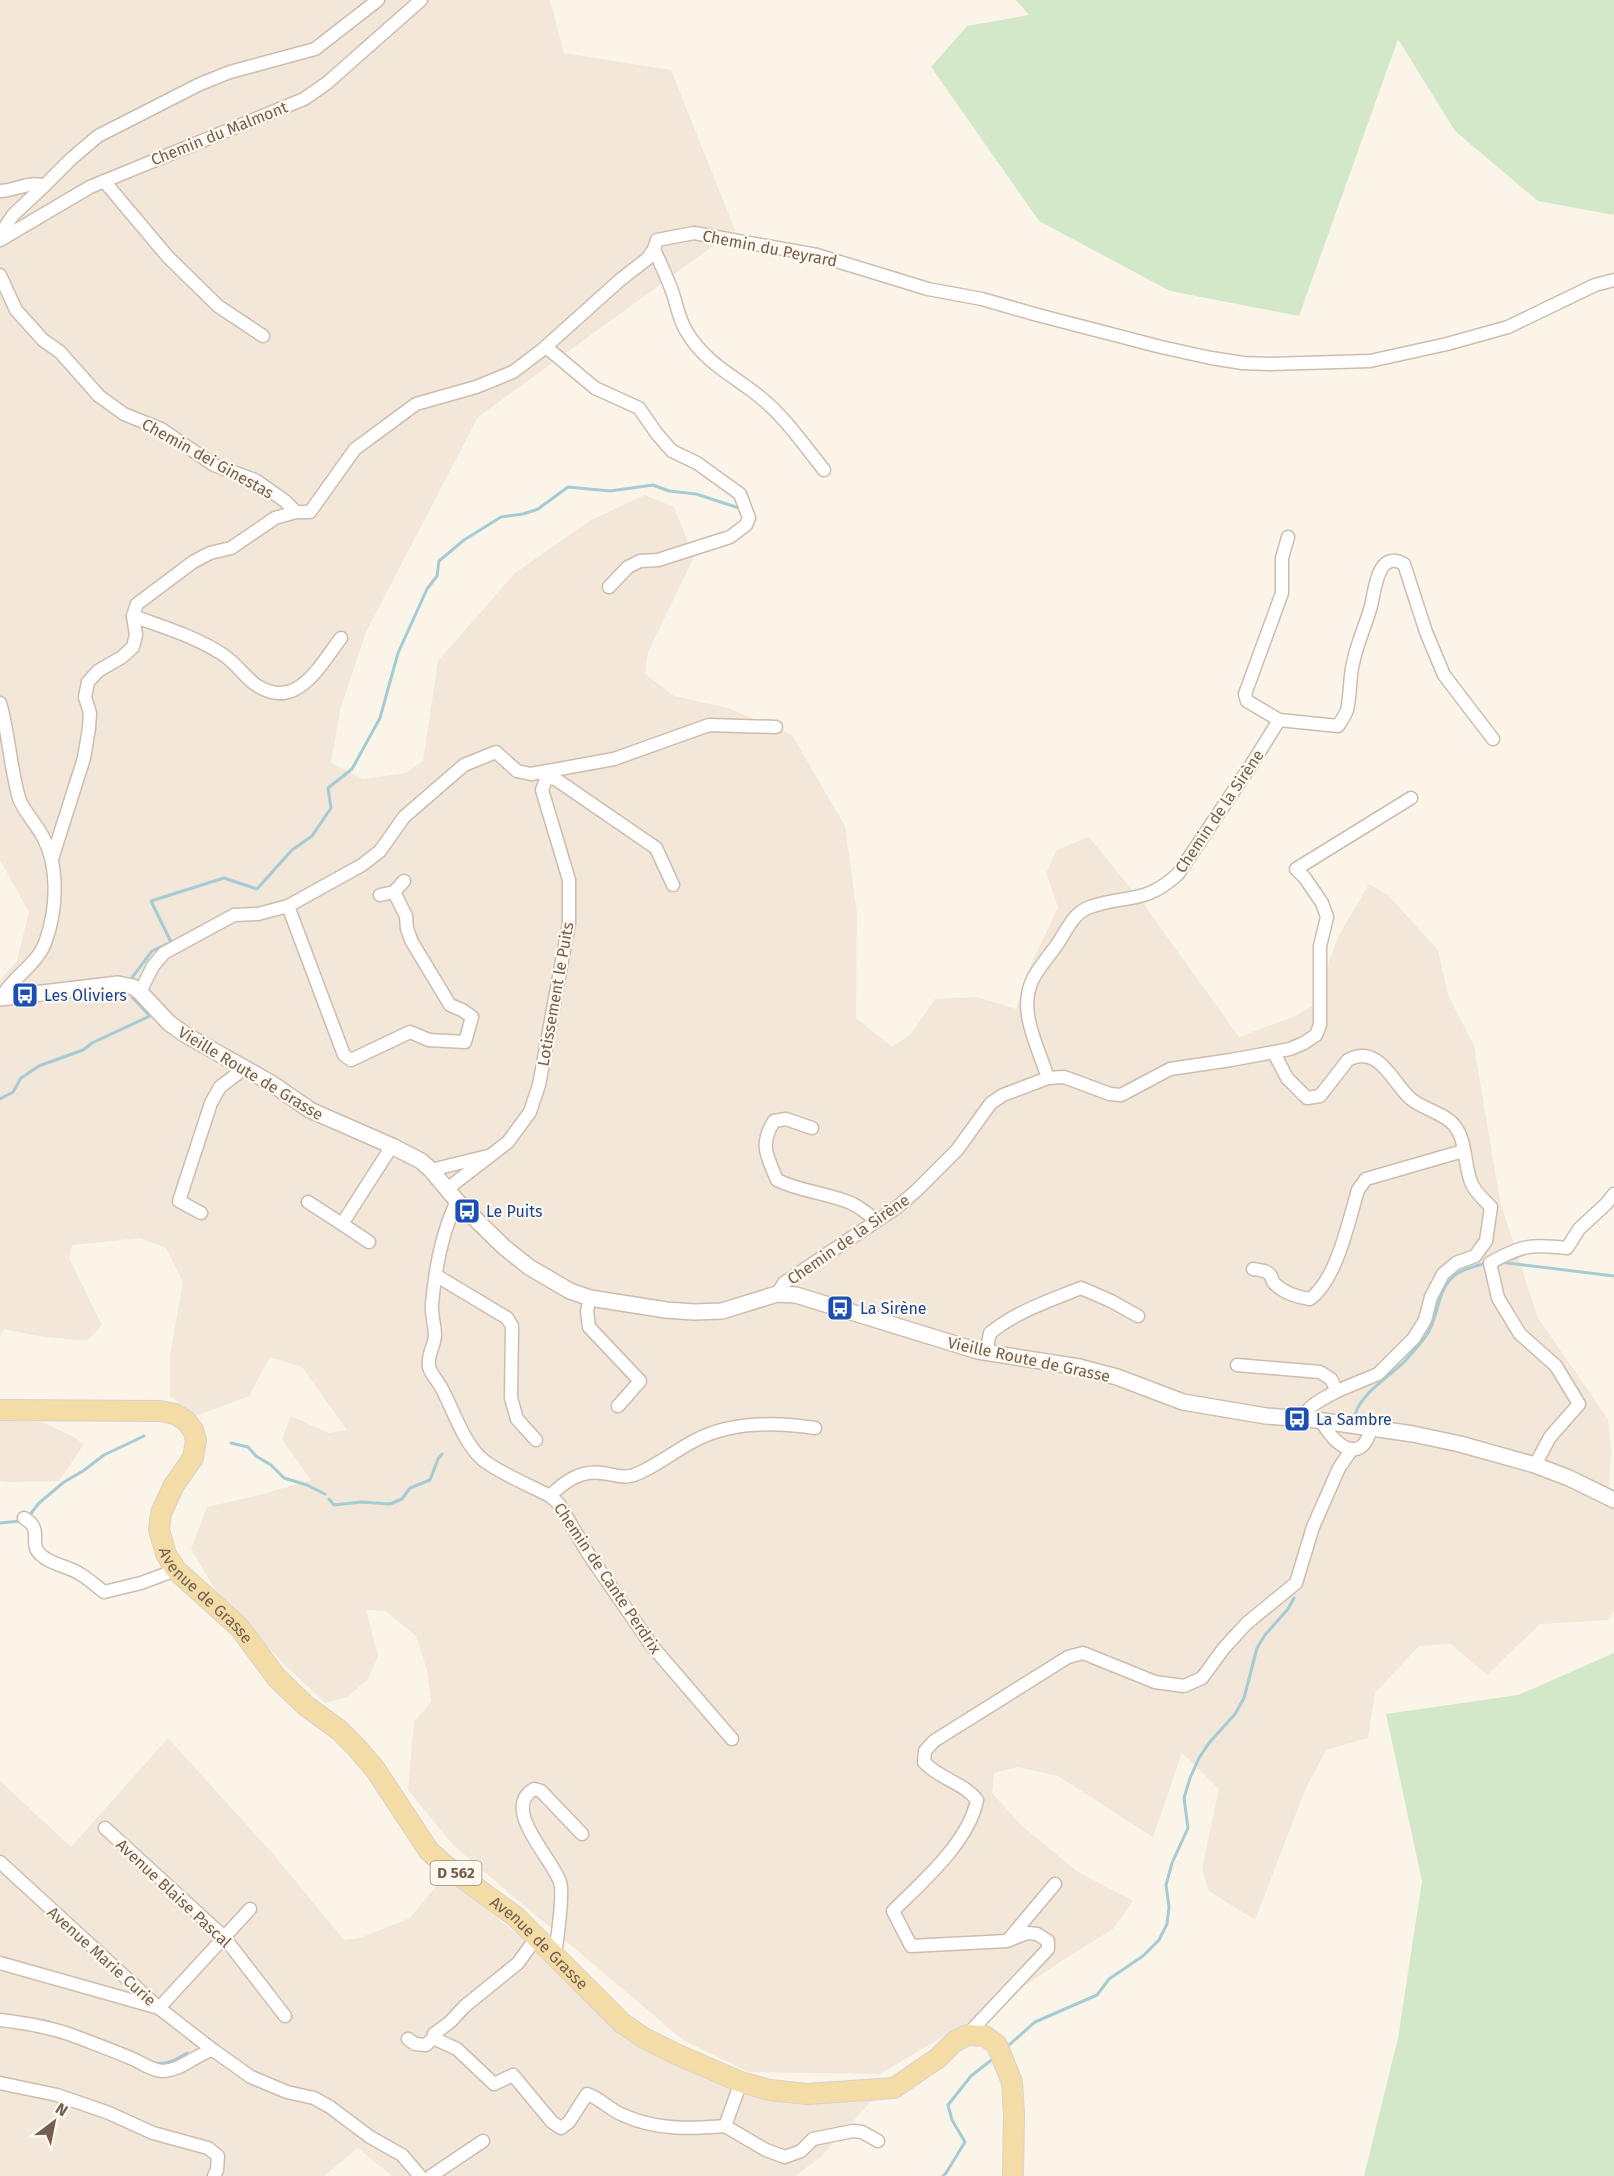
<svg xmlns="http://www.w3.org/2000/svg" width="1614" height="2176" viewBox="0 0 1614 2176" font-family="'Fira Sans',sans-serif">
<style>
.residential{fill:#f2e7d8}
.green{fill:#d3e8c8}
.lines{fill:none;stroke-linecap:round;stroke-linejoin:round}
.stream{stroke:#a5cbd5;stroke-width:3}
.minor-casing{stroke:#ccbdaf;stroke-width:15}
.tertiary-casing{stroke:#ccbdaf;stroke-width:18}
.primary-casing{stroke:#d8d2cd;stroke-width:22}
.minor{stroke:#fff;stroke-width:12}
.tertiary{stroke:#fff;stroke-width:15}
.primary{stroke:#f4dca7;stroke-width:20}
.labels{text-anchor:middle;stroke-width:4.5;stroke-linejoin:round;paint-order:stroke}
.shield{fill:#fef9ef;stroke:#9d8c7e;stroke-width:1.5}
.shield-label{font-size:15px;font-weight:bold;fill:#745e4e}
.street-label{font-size:16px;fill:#745e4e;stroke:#fef9ef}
.transit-label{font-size:16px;fill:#164399;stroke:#fef9ef;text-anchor:start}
</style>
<rect width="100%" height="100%" fill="#fbf5e9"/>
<!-- residential -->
<g class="residential">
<polygon points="0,0 550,0 564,53 671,70 735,230 478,417 366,632 340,710 331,763 363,779 406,773 423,761 438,661 515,573 591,520 645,495 674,507 694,557 648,652 645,674 674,696 728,708 792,735 845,826 857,914 856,1018 892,1047 911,1034 935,999 977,997 1016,1009 1028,971 1058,907 1046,873 1057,850 1089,837 1145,906 1239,1037 1296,1016 1313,1005 1338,937 1369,884 1388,895 1438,950 1448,995 1474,1046 1500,1201 1538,1318 1608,1419 1611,1451 1608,1505 1614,1509 1614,1611 1608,1620 1540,1624 1487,1675 1451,1644 1419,1646 1375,1693 1368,1738 1326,1750 1305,1790 1255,1920 1209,1891 1202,1868 1219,1789 1182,1753 1153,1837 1058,1776 1017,1767 994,1773 992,1793 1023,1827 1078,1872 1133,1901 1113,1929 1063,1960 996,2005 880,2074 748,2072 683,2040 454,1846 408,1790 414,1722 431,1702 427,1670 416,1636 386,1611 366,1610 378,1656 368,1679 347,1697 325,1703 285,1665 217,1593 191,1549 207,1507 263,1494 311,1480 282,1439 291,1416 328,1433 347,1430 302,1367 270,1357 249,1396 195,1416 170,1396 170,1355 183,1282 166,1248 140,1238 72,1245 69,1258 102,1325 87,1341 38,1336 4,1329 0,1336 0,980 17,961 29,912 0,860"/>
<polygon points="0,1419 42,1422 70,1435 84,1444 59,1481 8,1482 0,1481"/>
<polygon points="168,1738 274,1855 344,1940 360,1938 410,1918 446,1874 561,1972 729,2085 788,2102 872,2100 821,2157 795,2176 392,2176 358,2148 324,2176 0,2176 0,1781 71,1847"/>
</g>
<!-- green -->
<g class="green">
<polygon points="1016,0 1614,0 1614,215 1538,201 1455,131 1398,39 1299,316 1170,291 1039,221 931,67 967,26 1029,15"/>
<polygon points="1614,1653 1614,2176 1364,2176 1398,2038 1422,1881 1386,1714 1518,1695"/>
</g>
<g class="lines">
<!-- stream -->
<g class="stream">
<polyline points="131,979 152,951 171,942 151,901 224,878 257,889 292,850 312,836 331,808 328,788 352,769 380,718 398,653 427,589 437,576 439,561 464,540 501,517 523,514 538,509 568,487 610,491 653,485 669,491 696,494 739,508"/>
<polyline points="0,1099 13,1092 21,1078 39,1066 83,1050 92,1043 150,1016 132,997"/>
<polyline points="1500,1262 1614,1276"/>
<path d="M1355 1415C1361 1393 1389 1377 1405 1361 1412 1353 1420 1344 1426 1336 1439 1318 1436 1292 1453 1277 1461 1269 1476 1266 1487 1263"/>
<polyline points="231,1443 248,1447 256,1456 271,1465 284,1478 307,1485 325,1494"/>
<polyline points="329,1499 334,1505 361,1502 390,1504 402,1499 410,1488 430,1480 438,1459 442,1454"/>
<polyline points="29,1516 39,1503 64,1482 83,1471 104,1455 144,1436"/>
<polyline points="0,1523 21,1521"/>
<polyline points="32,2019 49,2022"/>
<polyline points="106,2042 130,2052"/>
<polyline points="1008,2046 1035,2022 1097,1995 1109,1979 1143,1956 1159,1940 1167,1924 1169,1907 1166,1885 1172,1863 1188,1828 1184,1798 1190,1778 1199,1758 1209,1743 1235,1714 1244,1698 1257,1648 1265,1635 1288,1609 1294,1598"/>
<path d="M152 2063C167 2065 174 2061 187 2053"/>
<polyline points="943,2176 946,2173 965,2142 952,2120 948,2105 971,2076 994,2058"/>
</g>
<defs>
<g id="minor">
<polyline points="104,181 168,257 218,306 263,336"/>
<polyline points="44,186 71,159 98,136 200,84 230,72 315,49 378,0"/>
<path d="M0 191C15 191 31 180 44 186L13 215 0 235"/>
<polyline points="0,240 90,187 304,99 327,83 421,0"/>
<path d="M654 249C660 263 667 277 672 291 677 305 679 321 688 334 706 363 734 376 760 397 785 417 804 445 824 470"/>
<polyline points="0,275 16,310 43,340 60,352 99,396 124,414 161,429 214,465 255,480 285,501 296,512"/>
<polyline points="546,347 595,388 639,408 657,434 672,451 697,463 740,494 749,518 746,525 730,537 658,560 640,561 628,567 609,587"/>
<path d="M133 616C163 627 194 636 222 654 235 662 244 676 256 685 297 712 320 665 341 638"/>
<path d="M0 703C9 734 10 767 19 798 22 809 37 825 43 837 59 866 57 909 46 940 38 965 13 976 1 998"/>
<polyline points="1279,720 1247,701 1245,694 1282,593 1282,558 1288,537"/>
<polyline points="52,859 84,758 89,728 90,713 85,697 88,682 98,671 122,657 133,647 136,635 133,616 137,604 193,562 210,553 231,548 275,518 296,512 310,512 355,449 416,404 476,387 513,372 542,350 620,280 647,259 654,249 657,240 694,233 817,255 928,289 982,299 1034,314 1161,347 1211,358 1243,363 1269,364 1370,361 1447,344 1508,327 1595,285 1614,280"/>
<polyline points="380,895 394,892 404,881"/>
<polyline points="288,906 344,1055 351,1060 410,1032 429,1040 465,1042 472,1017 462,1010 450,1005 412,942 407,929 406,916 394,892"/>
<polyline points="140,992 153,966 164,953 234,915 258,914 288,906 362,865 380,851 404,817 464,765 496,752 517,771 531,774 614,759 709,725 776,727"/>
<path d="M1274 1053 1287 1078 1307 1098 1320 1096 1348 1060C1379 1043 1393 1084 1411 1099 1423 1109 1444 1113 1454 1125 1467 1141 1464 1165 1471 1182 1474 1191 1484 1200 1491 1207L1486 1241 1475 1256 1456 1263 1443 1274 1431 1297 1425 1320 1414 1338 1378 1374 1337 1391"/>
<polyline points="1048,1078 1064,1077 1110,1094 1121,1095 1170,1069 1231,1060 1290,1049 1304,1043 1316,1035 1320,1025 1320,946 1327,917 1322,903 1305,878 1296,869 1411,798"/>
<path d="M812 1128 786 1119 774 1121C759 1145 767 1156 777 1180 801 1192 829 1193 853 1204 861 1208 869 1215 876 1220"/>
<polyline points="431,1170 488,1156"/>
<polyline points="447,1189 508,1142 530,1112 539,1085 569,923 569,880 542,790 546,779 554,778 656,848 673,885"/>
<path d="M457 1201C442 1232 435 1270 432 1304 431 1314 435 1325 435 1336 434 1347 427 1355 429 1367 431 1374 437 1380 441 1387 453 1409 463 1442 482 1459 495 1471 533 1487 550 1496L559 1504 589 1555 652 1646 732 1739"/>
<polyline points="308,1202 342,1224 392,1146"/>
<polyline points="201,1213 179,1201 211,1103 220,1087 246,1067"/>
<polyline points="342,1224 369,1242"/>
<path d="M1253 1269C1260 1270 1267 1270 1271 1276 1272 1278 1272 1282 1275 1284 1284 1293 1297 1297 1310 1299 1337 1279 1348 1223 1358 1190L1366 1179 1463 1151"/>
<polyline points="437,1276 507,1318 512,1326 511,1398 517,1419 536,1440"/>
<path d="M777 1294 784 1283 896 1208 916 1191 957 1150 991 1103 1003 1095 1048 1078C1038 1046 1016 1009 1034 977 1041 964 1052 953 1060 940 1068 927 1075 912 1090 907 1128 894 1144 905 1178 874L1255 759 1279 720 1338 726C1341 721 1345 716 1347 710 1351 693 1349 676 1354 659 1358 641 1366 624 1371 606 1375 591 1377 549 1404 564L1426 632 1444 675 1493 739"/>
<polyline points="590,1298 587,1311 589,1327 640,1381 618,1406"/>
<path d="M986 1353 990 1333C1017 1311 1049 1301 1081 1288L1111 1301 1138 1316"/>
<path d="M1237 1365 1320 1372 1331 1379 1337 1391C1325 1398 1307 1405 1303 1419"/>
<path d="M1321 1420C1333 1445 1362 1467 1371 1428"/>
<path d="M1535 1465 1550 1437 1579 1404 1556 1366 1520 1334 1498 1298 1490 1263C1522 1245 1531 1244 1567 1248L1579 1229 1606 1204 1614 1194"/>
<path d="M550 1496C565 1481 581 1470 602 1473 612 1474 620 1478 630 1476 648 1472 676 1450 694 1441 731 1421 776 1422 815 1428"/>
<path d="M24 1518C45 1530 27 1543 41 1555 51 1565 69 1566 80 1574 89 1579 96 1586 104 1592L141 1583 176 1570"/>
<polyline points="105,1828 224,1937 285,2016"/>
<polyline points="0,1862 159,2008 250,1909"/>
<polyline points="1008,1940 1055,1884"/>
<path d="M555 1955C557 1941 564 1893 560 1882 553 1859 500 1809 534 1789L541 1791 582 1834"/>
<polyline points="0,1963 159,2008 213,2050"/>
<path d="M0 2020C26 2023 51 2027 77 2037 95 2044 114 2051 133 2059 142 2063 151 2070 162 2071 181 2071 196 2054 213 2050L251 2077 287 2092 314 2098 330 2107 370 2137 402 2155 420 2176"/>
<path d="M967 2035 1048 1949V1941L1037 1934 1027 1933 1007 1941 911 1946 893 1911C922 1882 969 1842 977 1800 963 1782 939 1779 924 1762L925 1751 934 1741 1068 1657 1083 1653 1155 1682 1184 1686 1202 1678 1224 1648 1247 1623 1296 1583 1313 1527 1339 1468 1352 1449"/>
<path d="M433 2038 457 2049 494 2084 513 2075 552 2122 561 2128 569 2122 587 2094C600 2098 610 2110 623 2115 655 2130 691 2129 725 2126L741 2082"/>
<polyline points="408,2039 415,2044 426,2045 433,2038 434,2034 450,2022 465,2006 518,1963 536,1938"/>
<polyline points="0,2083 57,2095 109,2113 153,2133 208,2148 218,2156 217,2170 214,2176"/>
<polyline points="725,2126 766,2150 785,2157 801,2151 813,2139 853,2131 862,2132 878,2141"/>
<polyline points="431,2176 483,2141"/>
</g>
<polyline id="tertiary" points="0,998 118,984 133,987 140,992 169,1023 186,1035 271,1083 310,1110 392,1146 421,1161 431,1170 457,1201 504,1247 529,1267 570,1291 590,1298 666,1310 694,1312 722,1311 777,1294 796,1295 978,1351 1079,1367 1117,1377 1183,1402 1266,1416 1316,1420 1413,1434 1460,1444 1535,1465 1569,1478 1614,1500"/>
<g id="primary">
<path id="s1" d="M0 1410 160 1411 175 1414 186 1421 193 1430 196 1440 193 1458 174 1485 161 1513 159 1530 166 1554 176 1570 239 1627 277 1678 306 1706 339 1730 356 1747 375 1769 429 1851 445 1865 516 1917 622 2023 644 2038 676 2054 741 2082 770 2090 807 2094 894 2088 938 2058 954 2042 967 2035 985 2036 997 2045 1012 2082 1014 2114 1013 2176"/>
</g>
</defs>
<!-- minor casing -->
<use href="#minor" class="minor-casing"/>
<!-- tertiary casing -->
<use href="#tertiary" class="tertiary-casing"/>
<!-- primary casing -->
<use href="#primary" class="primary-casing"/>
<!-- minor -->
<use href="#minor" class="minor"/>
<!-- tertiary -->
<use href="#tertiary" class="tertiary"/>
<!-- primary -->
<use href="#primary" class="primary"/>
</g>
<!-- icons -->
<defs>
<symbol id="bus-square" viewBox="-11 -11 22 22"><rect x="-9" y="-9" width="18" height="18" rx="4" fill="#1a4fb4" stroke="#fef9ef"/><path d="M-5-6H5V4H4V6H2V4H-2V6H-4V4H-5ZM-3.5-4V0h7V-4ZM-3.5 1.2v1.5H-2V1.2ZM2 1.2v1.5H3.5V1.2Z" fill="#fff"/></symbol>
</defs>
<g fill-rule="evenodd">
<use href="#bus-square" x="10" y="980" width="30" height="30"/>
<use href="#bus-square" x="452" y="1196" width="30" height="30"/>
<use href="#bus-square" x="825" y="1293" width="30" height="30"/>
<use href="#bus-square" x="1282" y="1404" width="30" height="30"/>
</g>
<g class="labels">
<!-- shield labels -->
<rect class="shield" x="430.5" y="1861" width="51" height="24" rx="4.5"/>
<g class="shield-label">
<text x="456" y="1878">D 562</text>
</g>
<!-- street labels -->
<g class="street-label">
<text transform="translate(219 133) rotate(-22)" y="6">Chemin du Malmont</text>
<text transform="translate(770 248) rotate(11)" y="6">Chemin du Peyrard</text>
<text transform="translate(208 458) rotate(29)" y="6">Chemin dei Ginestas</text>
<text transform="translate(1219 811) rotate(-56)" y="6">Chemin de la Sirène</text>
<text transform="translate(555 994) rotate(-80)" y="6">Lotissement le Puits</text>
<text transform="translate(251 1073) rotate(31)" y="6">Vieille Route de Grasse</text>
<text transform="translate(848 1239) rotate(-35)" y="6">Chemin de la Sirène</text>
<text transform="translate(1029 1359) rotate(12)" y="6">Vieille Route de Grasse</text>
<text transform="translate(608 1578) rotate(56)" y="6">Chemin de Cante Perdrix</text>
<text dy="6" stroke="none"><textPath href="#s1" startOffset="392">Avenue de Grasse</textPath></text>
<text transform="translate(174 1893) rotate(43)" y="6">Avenue Blaise Pascal</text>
<text dy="6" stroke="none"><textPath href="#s1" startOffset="878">Avenue de Grasse</textPath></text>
<text transform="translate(102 1956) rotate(42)" y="6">Avenue Marie Curie</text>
</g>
<!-- transit labels -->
<g class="transit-label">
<text x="44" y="1001">Les Oliviers</text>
<text x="486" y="1217">Le Puits</text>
<text x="860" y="1314">La Sirène</text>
<text x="1316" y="1425">La Sambre</text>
</g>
</g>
<!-- north arrow -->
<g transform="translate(54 2122) rotate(32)" stroke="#fef9ef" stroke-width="4.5" paint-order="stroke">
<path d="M0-4.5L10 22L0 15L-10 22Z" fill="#745e4e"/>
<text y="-9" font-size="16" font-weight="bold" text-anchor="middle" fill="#745e4e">N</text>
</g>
</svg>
